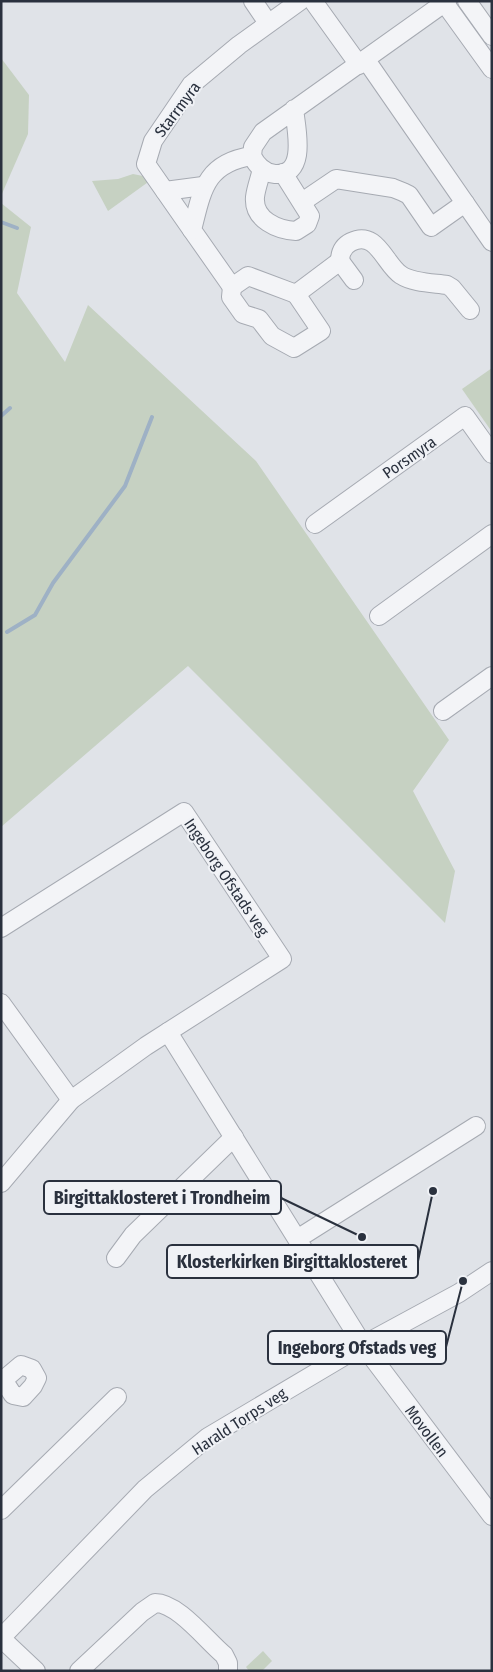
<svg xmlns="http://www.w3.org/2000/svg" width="493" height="1672" viewBox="0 0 493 1672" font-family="'Fira Sans Condensed',sans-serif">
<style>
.green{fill:#c6d1c2}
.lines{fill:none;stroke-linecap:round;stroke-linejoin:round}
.stream{stroke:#9eb1c5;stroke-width:4}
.minor-casing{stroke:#a6aab2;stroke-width:20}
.minor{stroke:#f3f4f7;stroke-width:18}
.labels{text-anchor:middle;stroke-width:4;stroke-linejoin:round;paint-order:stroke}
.street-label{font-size:16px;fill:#2a313e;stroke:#f0f2f6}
.leader{fill:none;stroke:#2a313e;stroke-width:2}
.callout-dot{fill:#2a313e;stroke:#f0f2f6;stroke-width:2}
.callout{fill:#f0f2f6;stroke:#2a313e;stroke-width:2}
.callout-label{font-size:18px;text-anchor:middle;font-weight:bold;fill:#2a313e}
</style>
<rect width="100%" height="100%" fill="#e0e3e8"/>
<!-- green -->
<g class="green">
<polygon points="1,58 29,95 28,134 1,196"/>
<polygon points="133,174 148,177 151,180 108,211 92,181 118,179"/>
<polygon points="1,203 31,227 17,293 65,362 88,305 256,461 449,740 413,791 455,871 445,923 188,666 1,827"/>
<polygon points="492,368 492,432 462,389"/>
<polygon points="263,1651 272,1661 262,1671 249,1671 246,1667"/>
</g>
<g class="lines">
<!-- stream -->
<g class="stream">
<polyline points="1,222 17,228"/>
<polyline points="1,416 10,408"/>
<polyline points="7,632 35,615 53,583 125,486 152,417"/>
</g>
<defs>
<g id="minor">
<polyline points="253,1 268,23"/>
<polyline points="313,1 359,65"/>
<polyline points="443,1 492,69"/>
<polyline points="467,1 492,36"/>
<polyline points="366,60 492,242"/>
<path d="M294 109C296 128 308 176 275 174 264 173 257 166 252 156L253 147 263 132 447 1"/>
<path d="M252 156C205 163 202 191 192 230L232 287 248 276 296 294 340 261 354 280"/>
<path d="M262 169C260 178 256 188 255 197 253 220 278 230 296 231L307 224 310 216 283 173"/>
<polyline points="165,191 203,186"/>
<polyline points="302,202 336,179 393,188 403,192 409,195 431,227 465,203"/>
<polyline points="192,230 146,164 153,141 191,85 239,45 300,1"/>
<path d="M340 261C340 253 343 246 351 242 377 229 385 265 401 275 413 283 434 283 447 285L452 288 470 310"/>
<polyline points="232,287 231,297 243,314 259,319 272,336 294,348 321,331 296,294"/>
<polyline points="315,524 465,416 492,454"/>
<polyline points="379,616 492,534"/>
<polyline points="443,711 492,676"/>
<polyline points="1,928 184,812 282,959 146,1046 71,1100 1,1003"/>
<polyline points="168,1032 363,1345 492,1516"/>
<polyline points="1,1183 71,1100"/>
<polyline points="305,1234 476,1126"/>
<polyline points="116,1258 133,1235 234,1137"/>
<polyline points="1,1382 21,1365 32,1369 37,1378 33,1386 23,1397 13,1395 4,1381"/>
<polyline points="1,1510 117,1397"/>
<polyline points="1,1638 145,1489 208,1437 363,1345 459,1293 492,1271"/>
<polyline points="1,1638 36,1671"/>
<path d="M79 1671 142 1612 155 1603C178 1603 206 1640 224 1655L228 1663V1671"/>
</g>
</defs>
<!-- minor casing -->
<use href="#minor" class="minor-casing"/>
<!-- minor -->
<use href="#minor" class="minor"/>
</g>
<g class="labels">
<!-- street labels -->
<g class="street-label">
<text transform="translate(177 109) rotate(-53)" y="6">Starrmyra</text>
<text transform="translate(409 457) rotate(-35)" y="6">Porsmyra</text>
<text transform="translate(227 877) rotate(56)" y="6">Ingeborg Ofstads veg</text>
<text transform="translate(239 1421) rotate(-33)" y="6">Harald Torps veg</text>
<text transform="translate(427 1431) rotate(53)" y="6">Movollen</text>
</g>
</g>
<!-- callouts -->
<path class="leader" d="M362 1237L281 1198M433 1191L418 1261M463 1281L446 1347"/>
<g class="callout-dot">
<circle cx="362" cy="1237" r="5"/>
<circle cx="433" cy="1191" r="5"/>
<circle cx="463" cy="1281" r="5"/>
</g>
<g class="callout">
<rect x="44" y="1181" width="237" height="33" rx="5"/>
<rect x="167" y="1245" width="251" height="33" rx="5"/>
<rect x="268" y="1331" width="178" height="33" rx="5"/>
</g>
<g class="callout-label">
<text x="162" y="1204">Birgittaklosteret i Trondheim</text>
<text x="292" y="1268">Klosterkirken Birgittaklosteret</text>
<text x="357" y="1354">Ingeborg Ofstads veg</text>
</g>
<!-- border -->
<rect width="493" height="1672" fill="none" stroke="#2a313e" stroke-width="5"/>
</svg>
